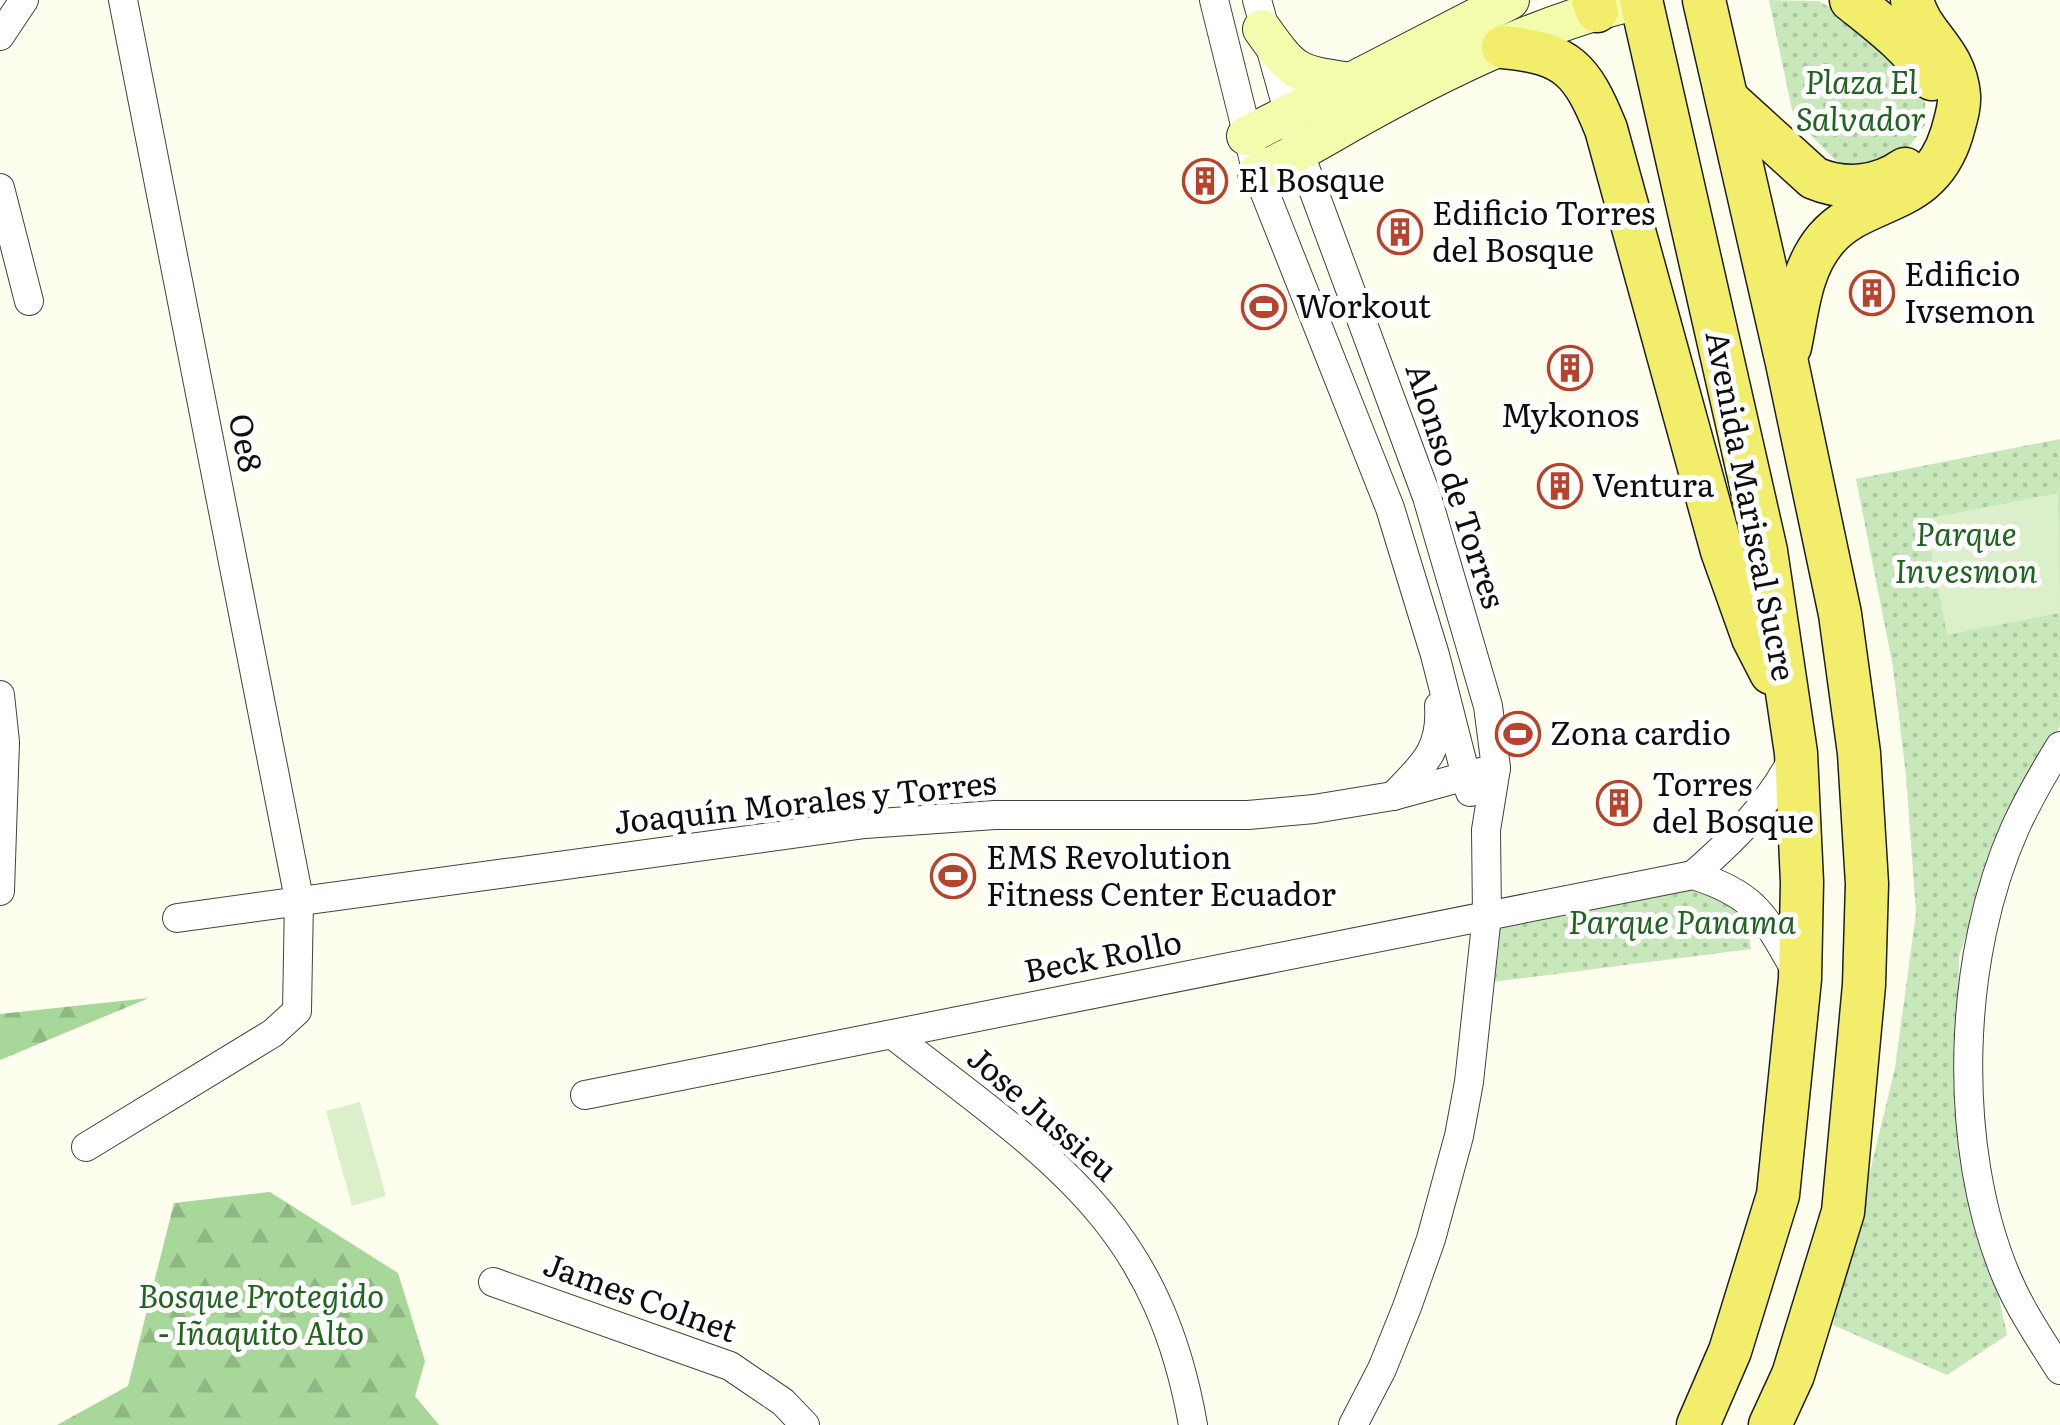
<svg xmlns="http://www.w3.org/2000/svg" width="2060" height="1425" viewBox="0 0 2060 1425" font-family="Literata,serif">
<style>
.forest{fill:url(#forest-firs)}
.park{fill:url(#park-dots)}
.pitch{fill:#dbefcb}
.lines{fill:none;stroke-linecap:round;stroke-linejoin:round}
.minor-casing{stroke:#414141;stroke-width:30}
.secondary-casing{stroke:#303030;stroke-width:40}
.primary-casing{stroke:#1f1f1f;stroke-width:45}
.minor{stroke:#fff;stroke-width:28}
.secondary{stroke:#f3fbad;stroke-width:38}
.primary{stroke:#f2ee6b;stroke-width:42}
.labels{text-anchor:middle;stroke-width:10;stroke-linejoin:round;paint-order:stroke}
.park-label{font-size:32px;font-style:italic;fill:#216321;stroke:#fff}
.poi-label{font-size:32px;fill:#0e0e0e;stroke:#fff;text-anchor:start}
.street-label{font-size:32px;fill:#0e0e0e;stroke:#fff}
</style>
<defs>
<pattern id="forest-firs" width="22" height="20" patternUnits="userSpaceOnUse" patternTransform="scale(2.5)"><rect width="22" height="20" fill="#a8d79a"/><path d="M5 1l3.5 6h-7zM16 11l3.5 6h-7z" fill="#8fb784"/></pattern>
<pattern id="park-dots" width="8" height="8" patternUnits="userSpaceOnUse" patternTransform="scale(2.5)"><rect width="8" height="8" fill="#c8e7ba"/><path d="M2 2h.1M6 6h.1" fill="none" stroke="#abc59f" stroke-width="1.8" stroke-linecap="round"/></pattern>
</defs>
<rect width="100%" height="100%" fill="#fefeef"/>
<!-- forest -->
<g class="forest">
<polygon points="149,998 0,1060 0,1014"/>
<polygon points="270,1192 398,1273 425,1361 415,1396 439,1425 57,1425 128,1386 174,1203"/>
</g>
<!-- park -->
<g class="park">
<polygon points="1769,0 1819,1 1895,47 1925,98 1925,125 1907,150 1859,168 1836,161 1807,131 1792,110"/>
<polygon points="2060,439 2060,726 1987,871 1959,957 1957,1100 2007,1335 1947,1375 1833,1325 1895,1068 1916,913 1906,776 1893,667 1856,479"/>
<path d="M1685 887C1732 900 1744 896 1751 949L1493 982 1496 923Z"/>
</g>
<!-- pitch -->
<g class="pitch">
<polygon points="2058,493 2060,613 1947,635 1925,519"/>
<polygon points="360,1102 386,1196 352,1206 326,1111"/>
</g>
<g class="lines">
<defs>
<g id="minor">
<polyline points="1214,0 1257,173 1390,508 1435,655 1470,792"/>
<polyline points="1257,0 1300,154 1427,497 1488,706 1496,768 1486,830 1487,915 1469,1082 1459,1136 1431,1239 1407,1307 1382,1369 1353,1425"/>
<polyline points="0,36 24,0"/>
<polyline points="0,188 29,301"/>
<polyline points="0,695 5,742 0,891"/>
<path d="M2060 746C2044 772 2029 798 2016 826 1957 956 1951 1147 2007 1278 2021 1311 2041 1340 2060 1370"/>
<path d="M1393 796C1422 766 1442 751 1439 706"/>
<path d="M1693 875C1733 840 1767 807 1792 760"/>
<polyline points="177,918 865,824 995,815 1248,815 1314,809 1393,796 1496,768"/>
<path d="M893 1035C1046 1155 1157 1218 1193 1425"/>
<path d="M585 1095 1693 875C1758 895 1765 918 1797 973"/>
<polyline points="86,1147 273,1033 297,1011 299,899 123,0"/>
<polyline points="493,1282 730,1366 783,1402 805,1425"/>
</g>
<g id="secondary">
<path d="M1262 29C1294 74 1296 74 1351 82"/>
<polyline points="1246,136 1510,0"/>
<path d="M1257 173C1295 156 1328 135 1364 115 1441 72 1538 25 1623 4"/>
</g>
<g id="primary">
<polyline points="1593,0 1597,11"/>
<polyline points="1641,0 1766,551 1796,753 1802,882 1800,979 1778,1195 1730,1351 1698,1425"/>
<polyline points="1704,0 1787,363 1840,614 1859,753 1867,884 1864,985 1843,1212 1793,1375 1770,1425"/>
<path d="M1851 0C1881 24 1911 46 1932 79"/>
<path d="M1503 47C1568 53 1582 70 1606 129L1722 551 1753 638 1771 673"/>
<path d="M1727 99 1814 178C1845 191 1878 188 1905 169"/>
<path d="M1790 347C1798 309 1800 270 1826 239 1866 193 1929 209 1952 133 1955 121 1960 108 1959 95 1955 50 1921 37 1912 0"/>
</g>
</defs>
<!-- minor casing -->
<use href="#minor" class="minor-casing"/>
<!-- secondary casing -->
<use href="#secondary" class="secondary-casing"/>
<!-- primary casing -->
<use href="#primary" class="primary-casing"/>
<!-- minor -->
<use href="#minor" class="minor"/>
<!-- secondary -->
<use href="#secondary" class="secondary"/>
<!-- primary -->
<use href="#primary" class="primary"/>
</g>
<!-- icons -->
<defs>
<symbol id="building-ring" viewBox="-11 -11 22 22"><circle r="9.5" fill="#fff" stroke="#b8432c" stroke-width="1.5"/><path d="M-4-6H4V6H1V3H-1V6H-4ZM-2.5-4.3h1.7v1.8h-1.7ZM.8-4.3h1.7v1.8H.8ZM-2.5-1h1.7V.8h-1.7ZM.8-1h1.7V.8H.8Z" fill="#b8432c"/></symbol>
<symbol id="stadium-ring" viewBox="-11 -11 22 22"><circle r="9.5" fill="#fff" stroke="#b8432c" stroke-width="1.5"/><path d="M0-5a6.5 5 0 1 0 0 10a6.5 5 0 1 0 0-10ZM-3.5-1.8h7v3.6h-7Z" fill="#b8432c"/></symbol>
</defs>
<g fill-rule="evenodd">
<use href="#building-ring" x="1180" y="156" width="50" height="50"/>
<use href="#building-ring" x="1375" y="207" width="50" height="50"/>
<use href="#building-ring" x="1847" y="268" width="50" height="50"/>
<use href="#stadium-ring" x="1239" y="282" width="50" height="50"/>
<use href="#building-ring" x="1545" y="343" width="50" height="50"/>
<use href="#building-ring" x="1535" y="461" width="50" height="50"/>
<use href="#stadium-ring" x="1493" y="709" width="50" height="50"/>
<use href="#building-ring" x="1594" y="778" width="50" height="50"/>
<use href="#stadium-ring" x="928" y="851" width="50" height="50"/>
</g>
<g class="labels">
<!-- park labels -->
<g class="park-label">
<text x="1861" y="94">Plaza El<tspan x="1861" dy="37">Salvador</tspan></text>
<text x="1966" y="546">Parque<tspan x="1966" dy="37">Invesmon</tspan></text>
<text x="1682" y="934">Parque Panama</text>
<text x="261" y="1308">Bosque Protegido<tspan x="261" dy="37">- Iñaquito Alto</tspan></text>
</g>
<!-- poi labels -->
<g class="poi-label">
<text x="1238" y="192">El Bosque</text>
<text x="1432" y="225">Edificio Torres<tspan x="1432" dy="37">del Bosque</tspan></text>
<text x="1904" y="286">Edificio<tspan x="1904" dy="37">Ivsemon</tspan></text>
<text x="1296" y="318">Workout</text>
<text x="1570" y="427" text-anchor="middle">Mykonos</text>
<text x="1592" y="497">Ventura</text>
<text x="1550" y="745">Zona cardio</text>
<text x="1652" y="796">Torres<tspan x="1652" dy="37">del Bosque</tspan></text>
<text x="986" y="869">EMS Revolution<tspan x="986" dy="37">Fitness Center Ecuador</tspan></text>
</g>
<!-- street labels -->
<g class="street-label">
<text transform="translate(245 443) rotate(79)" y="11">Oe8</text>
<text transform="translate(1455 486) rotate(72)" y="11">Alonso de Torres</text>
<text transform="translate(1750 506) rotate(79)" y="11">Avenida Mariscal Sucre</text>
<text transform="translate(805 803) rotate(-6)" y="11">Joaquín Morales y Torres</text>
<text transform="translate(1103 957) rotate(-11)" y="11">Beck Rollo</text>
<text transform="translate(1042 1114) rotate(41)" y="11">Jose Jussieu</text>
<text transform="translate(640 1298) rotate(20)" y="11">James Colnet</text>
</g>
</g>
</svg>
